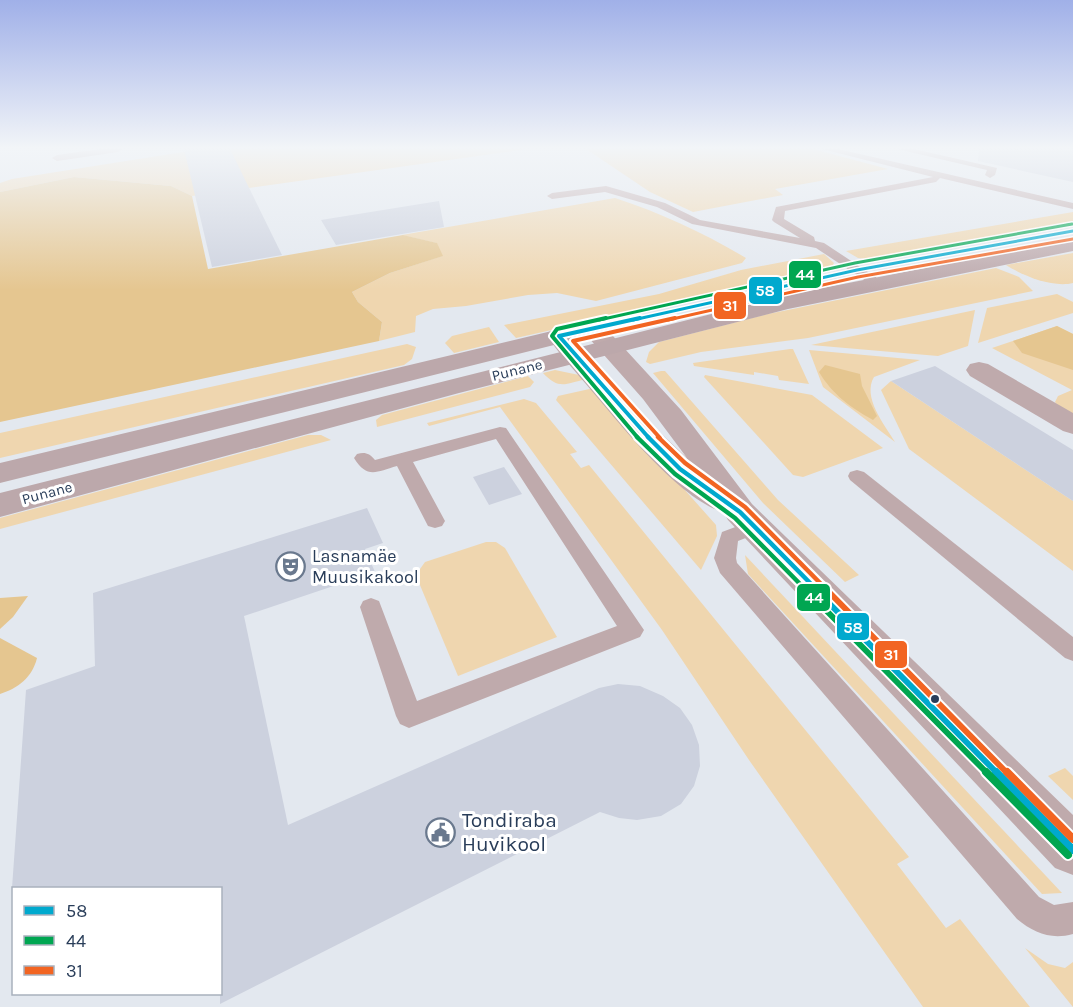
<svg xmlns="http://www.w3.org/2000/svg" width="1073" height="1007" viewBox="0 0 1073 1007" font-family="Karla,sans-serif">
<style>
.green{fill:#efd6af}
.forest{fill:#e5c690}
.building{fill:#ccd1de}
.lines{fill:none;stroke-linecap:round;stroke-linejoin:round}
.service{fill:#bfaaac;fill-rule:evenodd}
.minor{fill:#bfaaac;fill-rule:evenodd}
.tertiary{fill:#bfaaac;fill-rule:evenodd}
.secondary{fill:#bca8ab;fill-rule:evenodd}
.bus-1-far4-casing{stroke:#fff;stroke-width:6}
.bus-1-far3-casing{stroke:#fff;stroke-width:8}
.bus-1-far2-casing{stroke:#fff;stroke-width:9}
.bus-1-far1-casing{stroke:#fff;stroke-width:10}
.bus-1-casing{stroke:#fff;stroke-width:12}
.bus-2-far5-casing{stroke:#fff;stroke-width:4.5}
.bus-2-far4-casing{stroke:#fff;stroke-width:6}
.bus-2-far3-casing{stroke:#fff;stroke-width:8}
.bus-2-far2-casing{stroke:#fff;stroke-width:9}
.bus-2-far1-casing{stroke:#fff;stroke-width:10}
.bus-2-casing{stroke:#fff;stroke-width:12}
.bus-3-far4-casing{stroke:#fff;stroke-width:6}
.bus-3-far3-casing{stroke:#fff;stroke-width:8}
.bus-3-far2-casing{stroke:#fff;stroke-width:9}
.bus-3-far1-casing{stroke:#fff;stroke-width:10}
.bus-3-casing{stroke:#fff;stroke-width:12}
.bus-1-far4{stroke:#00a9ce;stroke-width:3}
.bus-1-far3{stroke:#00a9ce;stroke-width:4}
.bus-1-far2{stroke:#00a9ce;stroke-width:4.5}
.bus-1-far1{stroke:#00a9ce;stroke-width:6}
.bus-1{stroke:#00a9ce;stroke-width:8}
.bus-2-far5{stroke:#00a651;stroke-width:2}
.bus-2-far4{stroke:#00a651;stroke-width:3}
.bus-2-far3{stroke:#00a651;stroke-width:4}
.bus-2-far2{stroke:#00a651;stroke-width:4.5}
.bus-2-far1{stroke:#00a651;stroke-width:6}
.bus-2{stroke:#00a651;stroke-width:8}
.bus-3-far4{stroke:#f26522;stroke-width:3}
.bus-3-far3{stroke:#f26522;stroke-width:4}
.bus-3-far2{stroke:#f26522;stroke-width:4.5}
.bus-3-far1{stroke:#f26522;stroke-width:6}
.bus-3{stroke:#f26522;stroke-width:8}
.bus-dot{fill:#293d59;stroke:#fff;stroke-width:2}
.labels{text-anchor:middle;stroke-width:6;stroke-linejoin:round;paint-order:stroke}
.far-street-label{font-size:15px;fill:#293d59;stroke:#fff}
.poi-label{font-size:18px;fill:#293d59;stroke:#fff;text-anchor:start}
.near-poi-label{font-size:21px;fill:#293d59;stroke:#fff;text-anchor:start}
.line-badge{stroke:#fff;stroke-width:2}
.badge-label{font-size:16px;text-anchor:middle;font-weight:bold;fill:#fff}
</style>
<rect width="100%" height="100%" fill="#e3e8ef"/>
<!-- green -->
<g class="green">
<polygon points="202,149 527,149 192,196 171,186 74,177 0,192 0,183 12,179"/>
<polygon points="586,149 813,149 888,169 775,189 783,195 693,212 650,192"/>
<path d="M615 198C661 213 704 233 746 258L742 263 596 301 557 293 528 295 466 306 433 309 416 316 415 332 379 341 382 322 358 302 352 292 390 273 442 256 436 243 402 235Z"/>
<polygon points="1073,212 1073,224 873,260 858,258 846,251"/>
<path d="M1073 253V283C1053 288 1023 276 1006 265Z"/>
<polygon points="824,254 834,263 832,267 516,338 504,325 659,294 741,270"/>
<polygon points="996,268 1019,277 1033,291 808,338 701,352 650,364 646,362 649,352 659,342 768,314"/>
<polygon points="1057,294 1073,302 1073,313 978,343 987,308"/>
<polygon points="975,310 968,346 938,356 811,345"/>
<polygon points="1057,326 1073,334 1073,418 1062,411 1055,402 1058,396 1072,390 992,348"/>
<polygon points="489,327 499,342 454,353 445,343 452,336"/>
<polygon points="407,344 416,347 412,359 404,365 0,458 0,433"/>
<polygon points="790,349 793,349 809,384 779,380 778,376 754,372 754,375 694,366 693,363"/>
<path d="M809 350 920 360 874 377C862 397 884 424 895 442L823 387Z"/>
<path d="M555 370 579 375 586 379C565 384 559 390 543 373Z"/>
<polygon points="661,371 665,371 778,500 859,575 845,582 763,503 653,373"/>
<polygon points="705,375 812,395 883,448 803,477 793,475 704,377"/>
<polygon points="528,376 534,382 530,387 377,427 376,420 382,415"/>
<polygon points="891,381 1073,501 1073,571 909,449 881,390"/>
<polygon points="594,388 716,525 717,536 701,570 556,400 558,396"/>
<polygon points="524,399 536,403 577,452 570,454 581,468 589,465 909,857 897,864 946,928 960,919 1030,1007 923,1007 749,760 662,630 500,407 429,426 427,423"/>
<polygon points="308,435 321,435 331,440 0,529 0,518"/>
<polygon points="486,542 496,542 505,548 557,637 458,676 417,578 420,569 425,562"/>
<polygon points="745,555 1062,893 1042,894 748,574"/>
<polygon points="1065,768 1073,776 1073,800 1048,776"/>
<polygon points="1025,948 1048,964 1065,968 1073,962 1073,1007"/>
</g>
<!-- forest -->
<g class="forest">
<polygon points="74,177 171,186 192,196 208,269 403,235 437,243 443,256 390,273 352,292 358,302 382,322 379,341 0,422 0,192"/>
<polygon points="1057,326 1073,334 1073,370 1022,353 1013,341"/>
<path d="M825 365 860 374 862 386 877 416 873 420C850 407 833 395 819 372Z"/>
<polygon points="28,596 13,617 0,629 0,598"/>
<path d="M0 638 37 658C32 678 18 688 0 694Z"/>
</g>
<!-- building -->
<g class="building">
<polygon points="184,149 230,149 282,255 212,267"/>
<polygon points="979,149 1061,149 1073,151 1073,182 978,161"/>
<polygon points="439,201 444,227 336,245 321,220"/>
<polygon points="935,366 1073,450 1073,501 891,381"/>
<polygon points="504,467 522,494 489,505 473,477"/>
<polygon points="367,508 383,543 365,549 375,572 244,616 288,825 599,688 618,684 640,686 663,696 680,708 692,725 699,745 700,766 694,786 681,804 661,816 637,820 619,818 600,812 220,1004 220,888 12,888 26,690 95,666 93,593"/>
</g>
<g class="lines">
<!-- service -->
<g class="service">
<polygon points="100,149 122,149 118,152 57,161 52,158 57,155"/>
<polygon points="822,149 838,149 1073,203 1073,209 940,178 936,182 785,211 784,219 814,237 815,241 824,243 880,280 881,283 880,286 875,287 816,248 692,224 657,207 605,192 552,199 547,196 552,193 606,186 665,203 700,220 800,238 774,222 772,220 776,207 933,177"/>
<polygon points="897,149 914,149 997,168 995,175 990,178 985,175 987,170"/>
<path d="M500 427 506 428 644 630 640 637 409 728 400 724 396 716 360 607 363 601 371 598 379 601 417 701 617 626 496 439 413 462 445 521 442 526 435 528 428 526 397 466C376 472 367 479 354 458L357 454C365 452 369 453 375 460Z"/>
<polygon points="857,470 864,472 1073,637 1073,661 1065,658 850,480 848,476 850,472"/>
<path d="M754 520 761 522 764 527 761 532 738 541 736 558 737 563 1039 897 1054 905 1073 902V934C1051 940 1034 933 1017 919L720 573 714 558 722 532Z"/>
</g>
<!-- minor -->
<polygon class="minor" points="979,362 988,364 1073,413 1073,434 1063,431 970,376 966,370 970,364"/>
<!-- tertiary -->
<path class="tertiary" d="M592 321 601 323 681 410 752 504 1073 815V875L1055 868 728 520 723 512C679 499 621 425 591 390 576 372 560 355 547 336L550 331 559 329 568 331 653 426 687 458 643 399 580 328 583 323Z"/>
<!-- secondary -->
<g class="secondary">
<polygon points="1073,239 1073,251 788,309 459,393 0,517 0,493 787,295"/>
<polygon points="581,324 590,326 593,331 590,336 0,483 0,463"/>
</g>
<defs>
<polyline id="bus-1-far4" points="633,320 857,270 1073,231"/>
<polyline id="bus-1-far3" points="640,318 559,336 649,438"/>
<polyline id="bus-1-far2" points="648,437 680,469 740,512 814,587"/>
<polyline id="bus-1-far1" points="812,586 998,774"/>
<polyline id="bus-1" points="996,772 1073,850"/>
<polyline id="bus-2-far5" points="1066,225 1072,224"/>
<polyline id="bus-2-far4" points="599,320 855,263 1072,224"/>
<polyline id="bus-2-far3" points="606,318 557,329 552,336 638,438"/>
<polyline id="bus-2-far2" points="637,437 675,474 735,518 803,587"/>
<polyline id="bus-2-far1" points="802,586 988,774"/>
<polyline id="bus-2" points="986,772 1068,855"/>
<polyline id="bus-3-far4" points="668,320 858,277 1073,239"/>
<polyline id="bus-3-far3" points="660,438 573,341 675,318"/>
<polyline id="bus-3-far2" points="658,437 685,463 745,507 824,587"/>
<polyline id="bus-3-far1" points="823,586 1008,774"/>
<polyline id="bus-3" points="1007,772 1073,839"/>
</defs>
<!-- bus-1-far4 casing -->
<use href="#bus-1-far4" class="bus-1-far4-casing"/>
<!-- bus-1-far3 casing -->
<use href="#bus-1-far3" class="bus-1-far3-casing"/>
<!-- bus-1-far2 casing -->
<use href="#bus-1-far2" class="bus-1-far2-casing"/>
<!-- bus-1-far1 casing -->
<use href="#bus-1-far1" class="bus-1-far1-casing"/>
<!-- bus-1 casing -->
<use href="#bus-1" class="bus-1-casing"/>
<!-- bus-2-far5 casing -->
<use href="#bus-2-far5" class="bus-2-far5-casing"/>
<!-- bus-2-far4 casing -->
<use href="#bus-2-far4" class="bus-2-far4-casing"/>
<!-- bus-2-far3 casing -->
<use href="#bus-2-far3" class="bus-2-far3-casing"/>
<!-- bus-2-far2 casing -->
<use href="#bus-2-far2" class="bus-2-far2-casing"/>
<!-- bus-2-far1 casing -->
<use href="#bus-2-far1" class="bus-2-far1-casing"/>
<!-- bus-2 casing -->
<use href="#bus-2" class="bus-2-casing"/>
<!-- bus-3-far4 casing -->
<use href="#bus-3-far4" class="bus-3-far4-casing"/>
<!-- bus-3-far3 casing -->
<use href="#bus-3-far3" class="bus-3-far3-casing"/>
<!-- bus-3-far2 casing -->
<use href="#bus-3-far2" class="bus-3-far2-casing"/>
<!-- bus-3-far1 casing -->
<use href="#bus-3-far1" class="bus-3-far1-casing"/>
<!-- bus-3 casing -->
<use href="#bus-3" class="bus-3-casing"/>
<!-- bus-1-far4 -->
<use href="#bus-1-far4" class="bus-1-far4"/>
<!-- bus-1-far3 -->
<use href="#bus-1-far3" class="bus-1-far3"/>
<!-- bus-1-far2 -->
<use href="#bus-1-far2" class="bus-1-far2"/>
<!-- bus-1-far1 -->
<use href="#bus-1-far1" class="bus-1-far1"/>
<!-- bus-1 -->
<use href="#bus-1" class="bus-1"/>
<!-- bus-2-far5 -->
<use href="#bus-2-far5" class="bus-2-far5"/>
<!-- bus-2-far4 -->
<use href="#bus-2-far4" class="bus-2-far4"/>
<!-- bus-2-far3 -->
<use href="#bus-2-far3" class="bus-2-far3"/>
<!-- bus-2-far2 -->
<use href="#bus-2-far2" class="bus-2-far2"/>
<!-- bus-2-far1 -->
<use href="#bus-2-far1" class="bus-2-far1"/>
<!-- bus-2 -->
<use href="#bus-2" class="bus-2"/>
<!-- bus-3-far4 -->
<use href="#bus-3-far4" class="bus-3-far4"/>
<!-- bus-3-far3 -->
<use href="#bus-3-far3" class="bus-3-far3"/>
<!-- bus-3-far2 -->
<use href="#bus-3-far2" class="bus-3-far2"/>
<!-- bus-3-far1 -->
<use href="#bus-3-far1" class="bus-3-far1"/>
<!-- bus-3 -->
<use href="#bus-3" class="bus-3"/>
</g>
<!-- sky -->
<linearGradient id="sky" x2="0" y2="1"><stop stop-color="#a0b0e8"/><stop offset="0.51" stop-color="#f2f5f8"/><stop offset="1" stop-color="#f2f5f8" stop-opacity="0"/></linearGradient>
<rect width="1073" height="290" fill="url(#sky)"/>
<!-- icons -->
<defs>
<symbol id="theatre-ring" viewBox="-11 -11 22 22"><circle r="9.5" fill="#fff" stroke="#6a798e" stroke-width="1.5"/><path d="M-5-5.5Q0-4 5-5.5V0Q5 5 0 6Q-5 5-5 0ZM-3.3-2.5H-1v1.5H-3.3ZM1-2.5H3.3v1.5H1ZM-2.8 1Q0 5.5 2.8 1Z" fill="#6a798e"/></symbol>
<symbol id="civic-ring" viewBox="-11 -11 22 22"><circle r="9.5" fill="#fff" stroke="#6a798e" stroke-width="1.5"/><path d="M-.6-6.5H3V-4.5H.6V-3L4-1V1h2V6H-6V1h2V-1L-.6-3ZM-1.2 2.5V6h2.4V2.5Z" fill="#6a798e"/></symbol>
</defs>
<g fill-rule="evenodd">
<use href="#theatre-ring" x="274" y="550" width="33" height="33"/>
<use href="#civic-ring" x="424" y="816" width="33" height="33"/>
</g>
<!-- markers -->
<circle class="bus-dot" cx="935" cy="699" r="5"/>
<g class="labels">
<!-- far-street labels -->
<g class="far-street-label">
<text transform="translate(517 370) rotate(-14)" y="5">Punane</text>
<text transform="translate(47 493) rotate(-15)" y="5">Punane</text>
</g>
<!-- poi labels -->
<g class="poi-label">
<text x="312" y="562">Lasnamäe<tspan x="312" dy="21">Muusikakool</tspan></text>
</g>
<!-- near-poi labels -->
<g class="near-poi-label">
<text x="462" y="827">Tondiraba<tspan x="462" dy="24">Huvikool</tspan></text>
</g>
</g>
<g class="line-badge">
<rect x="788" y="260" width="34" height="29" rx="6" fill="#00a651"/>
<rect x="748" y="276" width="35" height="29" rx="6" fill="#00a9ce"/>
<rect x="713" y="291" width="34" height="29" rx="6" fill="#f26522"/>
<rect x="796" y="583" width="35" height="29" rx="6" fill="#00a651"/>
<rect x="836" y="612" width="34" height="29" rx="6" fill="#00a9ce"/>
<rect x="874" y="640" width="34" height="29" rx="6" fill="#f26522"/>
</g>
<g class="badge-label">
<text x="805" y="280">44</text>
<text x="765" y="296">58</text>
<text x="730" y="311">31</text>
<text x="814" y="603">44</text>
<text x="853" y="633">58</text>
<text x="891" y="660">31</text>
</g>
<!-- legend -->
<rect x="12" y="887" width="210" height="108" fill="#ffffff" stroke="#a9b1bd" stroke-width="1.5"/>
<rect x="24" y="906" width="30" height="9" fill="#00a9ce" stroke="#a9b1bd" stroke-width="1.5"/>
<text x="66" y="917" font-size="18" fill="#293d59">58</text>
<rect x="24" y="936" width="30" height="9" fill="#00a651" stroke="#a9b1bd" stroke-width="1.5"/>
<text x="66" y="947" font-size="18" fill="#293d59">44</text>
<rect x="24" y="966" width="30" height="9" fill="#f26522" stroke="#a9b1bd" stroke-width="1.5"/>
<text x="66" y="977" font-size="18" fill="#293d59">31</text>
</svg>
